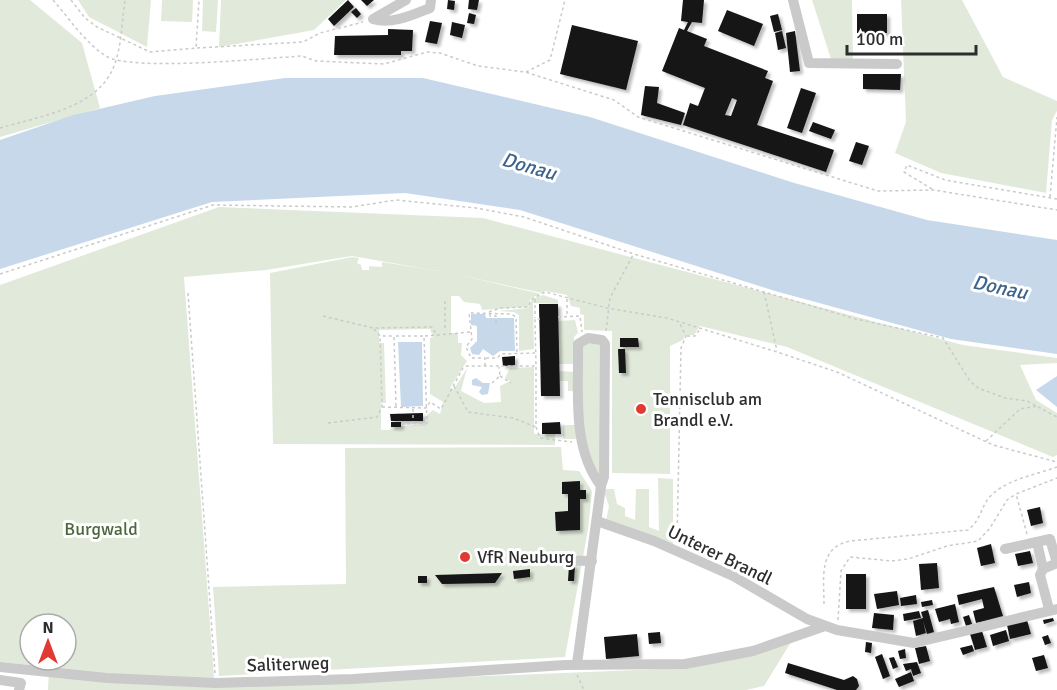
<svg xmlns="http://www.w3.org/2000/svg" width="1057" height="690" viewBox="0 0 1057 690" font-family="Signika,sans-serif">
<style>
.green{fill:#e1eada;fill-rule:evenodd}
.water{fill:#c7d8ea}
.building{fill:#141414;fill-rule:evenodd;filter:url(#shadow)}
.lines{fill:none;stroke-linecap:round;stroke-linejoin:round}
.path{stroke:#cacaca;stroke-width:1.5;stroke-dasharray:3 3;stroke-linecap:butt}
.minor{stroke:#cacaca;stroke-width:10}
.poi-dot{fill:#e13a32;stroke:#fff;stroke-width:2}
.labels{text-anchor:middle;stroke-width:6;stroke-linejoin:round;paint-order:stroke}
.poi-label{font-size:18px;fill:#2d2d2d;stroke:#fff;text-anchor:start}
.park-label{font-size:18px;fill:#4b673b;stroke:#fff}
.street-label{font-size:18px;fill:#2d2d2d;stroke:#fff}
.water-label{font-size:20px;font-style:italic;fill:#3d648d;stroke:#fff}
</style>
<defs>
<filter id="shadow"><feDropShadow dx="3" dy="3" stdDeviation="1.5" flood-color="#0004"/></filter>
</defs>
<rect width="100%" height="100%" fill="#fff"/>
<!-- green -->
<g class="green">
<polygon points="0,0 30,0 82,43 100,108 0,137"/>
<polygon points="78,0 151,0 147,47 89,17"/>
<polygon points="162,0 193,0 192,22 161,21"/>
<polygon points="203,0 218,0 216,32 202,31"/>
<polygon points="221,0 346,0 314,30 219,47"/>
<polygon points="812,0 852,0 853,62 832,62"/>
<polygon points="901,0 962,0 1003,77 1057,101 1057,111 1052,120 1046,193 941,173 895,153 906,122"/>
<path d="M219 207 483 218 963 345 1057 358V363L1020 365 1036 400 1057 413V455L1053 457 787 347 700 326 694 335H685L683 340 670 346V474L612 473V331L584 330V315L580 314V308L571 306 567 295 545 291 542 293 459 275 541 294 531 298 528 307 482 310 480 304 464 302 459 296H451V333H458V343H462L461 355 467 361 450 388 454 389 467 368 461 391 484 403 501 402 500 386 510 381 505 378 510 368 534 367V434H555V445L273 444 270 273 352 257 359 258 357 263 361 265 362 270H369V266L382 267V262L438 271 352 256 266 270 184 277 214 677 212 687 686 668 791 642 764 686 746 690H48L49 667 0 662V285ZM430 329 433 337 430 338V394L443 402 440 414 433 410 427 415V424L391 427 390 430H381V403H386L384 343H379V330ZM30 624H66V660H30Z"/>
<polygon points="543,295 558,300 558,304 533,303 534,349 519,351 519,315 514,312 497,311 528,308 532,299"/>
<polygon points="575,320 578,333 574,337 575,364 559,364 558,321"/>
<polygon points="585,341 603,345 600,477 582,442 580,345"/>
<polygon points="559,371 575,372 575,391 568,391 568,381 559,381"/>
<polygon points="563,425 576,425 577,439 563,439"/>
<polygon points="561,447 563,470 579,471 592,491 588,529 565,657 219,676 213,587 346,584 345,448"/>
<polygon points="658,478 673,479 673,547 606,521 609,506 603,489 614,489 617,504 625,508 625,516 635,520 636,489 649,489 649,527 659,531"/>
</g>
<!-- water -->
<g class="water">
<polygon points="285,78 423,78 590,117 791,182 927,220 1057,240 1057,354 951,339 775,291 520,210 405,193 212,202 0,269 0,140 73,115 155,96"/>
<polygon points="471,314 485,314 486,318 514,318 515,351 500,351 493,356 483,349 479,355 472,354 470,348 477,341 477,326 471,325"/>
<polygon points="398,342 422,342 423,406 401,407"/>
<polygon points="1057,376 1057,407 1036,390"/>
<polygon points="476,378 483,383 490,383 488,394 482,395 479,392 482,387 472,385 472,380"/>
</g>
<!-- building -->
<g class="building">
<polygon points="348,0 354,7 334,26 328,19"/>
<polygon points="361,0 374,0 367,6"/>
<polygon points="448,0 455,1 454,10 447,9"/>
<polygon points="469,0 479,0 477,10 468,9"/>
<path d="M683 0H704L702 23 692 22 687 31 707 39 704 46 768 71 765 78 773 81 757 125 834 150 826 172 683 125 690 103 698 106 705 88 662 71 679 28 684 30 688 22 681 21ZM732 98 737 100 731 116 725 115Z"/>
<polygon points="356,8 361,14 357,18 351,12"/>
<polygon points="727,10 763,24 754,46 718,31"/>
<polygon points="469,13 476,15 474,24 467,23"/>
<polygon points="778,14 782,30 774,32 770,16"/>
<rect x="857" y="14" width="30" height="19"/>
<polygon points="430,21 442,23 437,44 425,42"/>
<polygon points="452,22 465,25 462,38 450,35"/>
<polygon points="572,25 638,41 626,90 560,74"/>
<polygon points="388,29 413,30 412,51 401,51 401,55 334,55 335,36 388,35"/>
<polygon points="782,31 786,48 778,50 775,33"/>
<polygon points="795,31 800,71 790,72 786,33"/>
<polygon points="863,74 901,74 900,90 863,89"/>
<polygon points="645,86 659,87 657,103 685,113 681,125 641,115"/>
<polygon points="801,88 816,93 802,133 787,128"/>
<polygon points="813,122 835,130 831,139 809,131"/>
<polygon points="856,142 869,146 862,165 849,161"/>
<polygon points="539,304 558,304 560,396 541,396"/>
<polygon points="620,338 638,338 639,347 620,347"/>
<polygon points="618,349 625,349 626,373 619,373"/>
<polygon points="515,356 515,365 503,366 502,357"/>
<polygon points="423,413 423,421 391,421 390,414"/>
<rect x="391" y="422" width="10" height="5"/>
<polygon points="560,422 561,434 542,434 542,423"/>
<polygon points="580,481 580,490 586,490 586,499 580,499 580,530 556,531 555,512 568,511 568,494 562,494 562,482"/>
<polygon points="1040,507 1043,523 1031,526 1027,510"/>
<polygon points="991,544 995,563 981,566 977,548"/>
<polygon points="1030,551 1033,563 1018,566 1015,554"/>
<polygon points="937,563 939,588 921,590 919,564"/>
<polygon points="569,565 575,565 574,581 568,581"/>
<polygon points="530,569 530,577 514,579 513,571"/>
<polygon points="502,573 495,583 442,584 435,575"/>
<rect x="846" y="574" width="20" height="35"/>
<rect x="418" y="576" width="9" height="7"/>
<polygon points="1029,582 1031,593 1017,597 1014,585"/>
<polygon points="994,587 1003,616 976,623 973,611 984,608 982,599 959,605 957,595"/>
<polygon points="897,591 899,605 877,609 874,594"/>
<polygon points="916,595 917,604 901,606 900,598"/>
<polygon points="932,600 933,605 922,607 921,602"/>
<polygon points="955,604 959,622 951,624 950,619 939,622 935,609"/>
<polygon points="928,610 934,632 927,634 923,621 926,633 916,636 913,621 923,618 921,612"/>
<polygon points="919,611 921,618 904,621 903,614"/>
<polygon points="874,613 894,615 893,630 872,628"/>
<polygon points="969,615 972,624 966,626 963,617"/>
<polygon points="1053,618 1054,621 1044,624 1043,620"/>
<polygon points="1027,620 1031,634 1010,639 1007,625"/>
<polygon points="1006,630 1009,641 993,646 990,635"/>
<polygon points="982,631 987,647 975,650 970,634"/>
<polygon points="660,632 661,643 649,644 648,633"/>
<polygon points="637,634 639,656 606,659 604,637"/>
<polygon points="1048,635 1051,643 1045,645 1042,637"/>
<polygon points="866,642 872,643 871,653 865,652"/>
<polygon points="972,645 974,651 963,655 960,648"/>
<polygon points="926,646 930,661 919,664 915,648"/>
<polygon points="905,649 906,658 900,659 898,651"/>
<polygon points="882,654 890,676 883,679 875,657"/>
<polygon points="1044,655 1048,668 1036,671 1032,658"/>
<polygon points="894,657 898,667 893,669 889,658"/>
<polygon points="917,662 921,673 913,676 911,669 906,671 903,664"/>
<polygon points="788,663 844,680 853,676 857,679 859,686 856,690 837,690 785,673"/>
<polygon points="911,672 914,681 899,687 895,679"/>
</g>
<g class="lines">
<!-- path -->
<g class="path">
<path d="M53 0C69 18 85 43 106 56 131 72 266 58 302 56L316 61 384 64 427 52 440 53 478 66 525 72 614 100 638 117 878 191 934 190 1057 210"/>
<polyline points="71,0 85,18 97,27 150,52 196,48 199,0"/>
<polyline points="197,48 303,42 320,33 363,22"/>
<polyline points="526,72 550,60 565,0"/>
<path d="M0 128C40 116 103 108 116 60 122 41 122 20 125 0"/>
<polyline points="932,189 904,172 907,165 945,180 1057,199"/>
<polyline points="1050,197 1057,117"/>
<polyline points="0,274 213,205 352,207 396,200 476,208 524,217 634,254 764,292 856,319 943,338 970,381 978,388 1005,398 1027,401 1057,417"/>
<polyline points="764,292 777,351"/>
<polyline points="188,293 215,673"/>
<polyline points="535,299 535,318"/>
<polyline points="567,299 567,315"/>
<polyline points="445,301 445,331"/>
<polyline points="489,312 500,308 528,307 532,299 545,292 607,308 667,318 777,352 837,372 993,445 1057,462"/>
<polyline points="490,314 490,316 496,316 496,325"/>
<polyline points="323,316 373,328 432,327 437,336"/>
<polyline points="558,317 580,316 582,332"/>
<polyline points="374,329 380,336 393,336"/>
<polyline points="606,331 610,298 633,255"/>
<polyline points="425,336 471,332"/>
<polyline points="687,336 695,336 701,328"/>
<polyline points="486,358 497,358 501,354 535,353"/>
<polyline points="485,366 485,358 471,358 466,347 472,339 469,313 511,314 516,317 517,354"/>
<polyline points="536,367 536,427 540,438 572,442"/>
<polyline points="500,376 511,383"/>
<polyline points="492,383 500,376 499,367"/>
<polyline points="454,386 468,412 513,418 536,427"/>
<polyline points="396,406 394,336 424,336 427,423 401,424"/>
<polyline points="382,407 426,408 430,402 441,409 463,368 467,366 536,366 535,319 540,319"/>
<polyline points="413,409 413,422"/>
<polyline points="328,423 377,417 382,407 380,336"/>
<polyline points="986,441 1020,409 1037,406"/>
<polyline points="1027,534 1016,494 1057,478"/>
<polyline points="677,541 681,348 686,336 679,322"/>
<path d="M824 604C824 577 818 548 850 541L968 530C980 521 980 510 988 499 1003 480 1035 475 1057 467"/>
<polyline points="838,620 841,571 850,557 892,561 908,559 947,546 978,541 990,528 1007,500 1016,494"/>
<polyline points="577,675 584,690"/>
</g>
<!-- minor -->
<g class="minor">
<path d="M406 0 373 19C391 25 412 15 430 8L431 0"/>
<polyline points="793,0 809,63 897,64"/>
<path d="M588 338 602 340 605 344 604 477 601 486C571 447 579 390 578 344Z"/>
<polyline points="597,521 654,541 733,576 807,619 837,630 914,643 1057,609"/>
<polyline points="1037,542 1043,569"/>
<polyline points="1005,549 1050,539 1057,563 1043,569 1040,575 1049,609"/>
<polyline points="541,560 592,561"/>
<polyline points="577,664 601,486"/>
<polyline points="0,667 107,678 216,683 353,679 565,665 685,664 753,651 825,626"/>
<polyline points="0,680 21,683 19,690"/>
</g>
</g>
<!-- markers -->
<g class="poi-dot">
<circle cx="641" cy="409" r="6"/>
<circle cx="465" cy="557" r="6"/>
</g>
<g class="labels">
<!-- poi labels -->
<g class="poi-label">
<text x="653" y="405">Tennisclub am<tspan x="653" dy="21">Brandl e.V.</tspan></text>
<text x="477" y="563">VfR Neuburg</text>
</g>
<!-- park labels -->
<g class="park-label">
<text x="101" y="535">Burgwald</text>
</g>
<!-- street labels -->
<g class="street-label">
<text transform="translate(720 555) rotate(26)" y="6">Unterer Brandl</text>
<text transform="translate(288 664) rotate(-2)" y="6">Saliterweg</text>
</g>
<!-- water labels -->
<g class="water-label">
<text transform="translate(529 166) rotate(16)" y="7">Donau</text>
<text transform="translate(1000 287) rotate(12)" y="7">Donau</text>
</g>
</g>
<!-- north arrow -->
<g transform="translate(48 642)"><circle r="28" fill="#ffffff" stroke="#ababab" stroke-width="1.5"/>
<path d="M0-4.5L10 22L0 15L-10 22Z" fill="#e13a32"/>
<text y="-9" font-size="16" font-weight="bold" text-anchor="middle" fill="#2d2d2d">N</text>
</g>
<!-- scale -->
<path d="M847 45v9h129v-9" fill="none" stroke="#2d2d2d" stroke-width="3"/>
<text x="856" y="45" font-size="18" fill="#2d2d2d" stroke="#ffffff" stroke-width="4.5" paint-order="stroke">100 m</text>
</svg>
